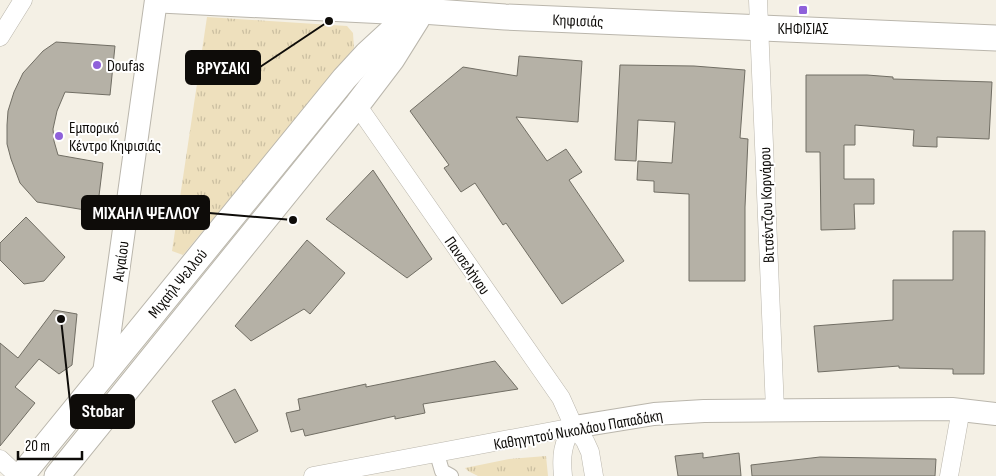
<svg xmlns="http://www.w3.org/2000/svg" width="996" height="476" viewBox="0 0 996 476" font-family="'Sofia Sans Condensed',sans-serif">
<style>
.grass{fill:url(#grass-tufts)}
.building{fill:#b5b1a6;stroke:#716e64}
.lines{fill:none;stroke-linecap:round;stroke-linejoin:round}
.pedestrian-casing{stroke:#bab6ac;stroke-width:16}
.minor-casing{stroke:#bab6ac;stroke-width:19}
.tertiary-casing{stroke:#bab6ac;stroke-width:24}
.secondary-casing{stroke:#bab6ac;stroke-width:27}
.pedestrian{stroke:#fff;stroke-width:14}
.minor{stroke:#fff;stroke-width:18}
.tertiary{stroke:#fff;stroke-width:22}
.secondary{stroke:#fff;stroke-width:25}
.poi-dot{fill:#8f61da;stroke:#fff;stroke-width:2}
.labels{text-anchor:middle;stroke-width:4;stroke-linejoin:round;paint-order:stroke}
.street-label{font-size:16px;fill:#0e0c09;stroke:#fff}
.poi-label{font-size:16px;fill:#0e0c09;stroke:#fff;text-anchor:start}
.leader{fill:none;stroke:#0e0c09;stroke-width:2}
.callout-dot{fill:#0e0c09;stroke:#fff;stroke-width:2}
.callout{fill:#0e0c09;stroke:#0e0c09;stroke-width:2}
.callout-label{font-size:18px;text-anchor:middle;font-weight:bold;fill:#fff}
</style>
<defs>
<pattern id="grass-tufts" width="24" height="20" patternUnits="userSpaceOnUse" patternTransform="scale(1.25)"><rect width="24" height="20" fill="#eee0bd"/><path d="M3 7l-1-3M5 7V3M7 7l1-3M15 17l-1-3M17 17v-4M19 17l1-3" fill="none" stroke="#cbbfa1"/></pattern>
</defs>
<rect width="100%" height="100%" fill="#f4f0e5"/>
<!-- grass -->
<g class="grass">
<polygon points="207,17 347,26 353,33 354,48 183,255 172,251"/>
<polygon points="546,456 548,476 478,476 468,471 465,468 509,459"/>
</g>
<!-- building -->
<g class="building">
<polygon points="56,42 115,46 110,95 65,92 57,111 53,129 54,141 58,155 103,163 97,212 37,202 20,183 11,159 7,144 7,125 8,111 14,92 23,73 43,51"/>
<polygon points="519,56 582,61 578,122 516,117 547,161 566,149 582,172 569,180 624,261 562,304 506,223 503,225 475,183 461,192 444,168 449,165 410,111 463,67 517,76"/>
<polygon points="620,65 694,66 745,70 740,138 748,139 745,207 745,281 689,281 689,194 654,192 654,181 637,180 638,161 672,163 675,122 638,120 636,161 615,160"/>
<polygon points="806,75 867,75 893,77 893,79 992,82 989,139 937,137 937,147 913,146 914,130 855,125 855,145 844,145 844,179 874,179 874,204 854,204 855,229 821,230 820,152 806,152"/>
<polygon points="373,170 432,259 407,278 326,219"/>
<polygon points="26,217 65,257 44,281 24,284 0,260 0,243"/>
<polygon points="953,231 985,231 984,374 953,374 953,369 899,368 899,366 818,372 814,326 893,320 893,280 953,280"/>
<polygon points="307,240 345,273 310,314 304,309 251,341 235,326"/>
<polygon points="54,310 77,314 72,365 59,374 39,359 15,387 35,403 0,446 0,343 18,358"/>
<polygon points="495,361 518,389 423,404 425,413 395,419 395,416 305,436 303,429 291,432 286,413 300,410 298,399 366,384 366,387"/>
<polygon points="235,389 258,431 235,443 212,401"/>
<polygon points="703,453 703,458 739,453 741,476 678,476 675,456"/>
<polygon points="820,457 936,459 935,476 752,476 751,465"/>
</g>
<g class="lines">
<defs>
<polyline id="pedestrian" points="437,454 442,471 451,476"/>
<g id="minor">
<polyline points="758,0 775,410"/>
<polyline points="0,37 23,0"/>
<polyline points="357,105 561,398 574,427 585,441 590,452 594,476"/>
<polyline points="0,459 18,476"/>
<polyline points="313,476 574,427"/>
<path d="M563 476C561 457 562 442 574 427"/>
<polyline points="949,476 961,409"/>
</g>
<g id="tertiary">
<polyline points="104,373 156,0"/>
<polyline points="574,427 654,414 704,411 952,409 996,414"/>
</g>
<g id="secondary">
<polyline points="160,0 387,11 422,11 505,17 996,38"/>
<polyline points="21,476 344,79 367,54 392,31 422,11"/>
<polyline points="57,476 357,105 392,59 417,19"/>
</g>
</defs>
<!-- pedestrian casing -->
<use href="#pedestrian" class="pedestrian-casing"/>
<!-- minor casing -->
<use href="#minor" class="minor-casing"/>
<!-- tertiary casing -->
<use href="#tertiary" class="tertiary-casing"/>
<!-- secondary casing -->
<use href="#secondary" class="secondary-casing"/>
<!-- pedestrian -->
<use href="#pedestrian" class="pedestrian"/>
<!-- minor -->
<use href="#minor" class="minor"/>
<!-- tertiary -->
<use href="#tertiary" class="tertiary"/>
<!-- secondary -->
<use href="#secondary" class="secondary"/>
</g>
<!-- markers -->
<g class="poi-dot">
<rect x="798" y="5" width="10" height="10" rx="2.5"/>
<circle cx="97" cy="65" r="5"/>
<circle cx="59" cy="136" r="5"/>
</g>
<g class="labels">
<!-- street labels -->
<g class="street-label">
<text transform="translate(578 20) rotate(2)" y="6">Κηφισιάς</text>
<text transform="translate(766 205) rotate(-92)" y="6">Βιτσέντζου Κορνάρου</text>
<text transform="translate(120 261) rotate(-82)" y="6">Αιγαίου</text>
<text transform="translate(468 265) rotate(55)" y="6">Πανσελήνου</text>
<text transform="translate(177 283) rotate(-51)" y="6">Μιχαήλ Ψελλού</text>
<text transform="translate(578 429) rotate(-10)" y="6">Καθηγητού Νικολάου Παπαδάκη</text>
</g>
<!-- poi labels -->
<g class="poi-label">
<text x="803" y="34" text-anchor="middle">ΚΗΦΙΣΙΑΣ</text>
<text x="107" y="71">Doufas</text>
<text x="69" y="133">Εμπορικό<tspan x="69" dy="18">Κέντρο Κηφισιάς</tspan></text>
</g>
</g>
<!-- callouts -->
<path class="leader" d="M329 21L260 67M293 220L209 213M61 319L71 411"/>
<g class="callout-dot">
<circle cx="329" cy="21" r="5"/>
<circle cx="293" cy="220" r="5"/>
<circle cx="61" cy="319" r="5"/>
</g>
<g class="callout">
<rect x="186" y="51" width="74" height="33" rx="5"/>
<rect x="82" y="196" width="127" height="33" rx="5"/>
<rect x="71" y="395" width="63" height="33" rx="5"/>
</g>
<g class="callout-label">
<text x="223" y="74">ΒΡΥΣΑΚΙ</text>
<text x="146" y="219">ΜΙΧΑΗΛ ΨΕΛΛΟΥ</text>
<text x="103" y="417">Stobar</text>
</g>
<!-- scale -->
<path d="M18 451v8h64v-8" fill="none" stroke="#0e0c09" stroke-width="2.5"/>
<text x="25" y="451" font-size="15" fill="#0e0c09" stroke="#ffffff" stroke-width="4" paint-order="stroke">20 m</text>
</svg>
